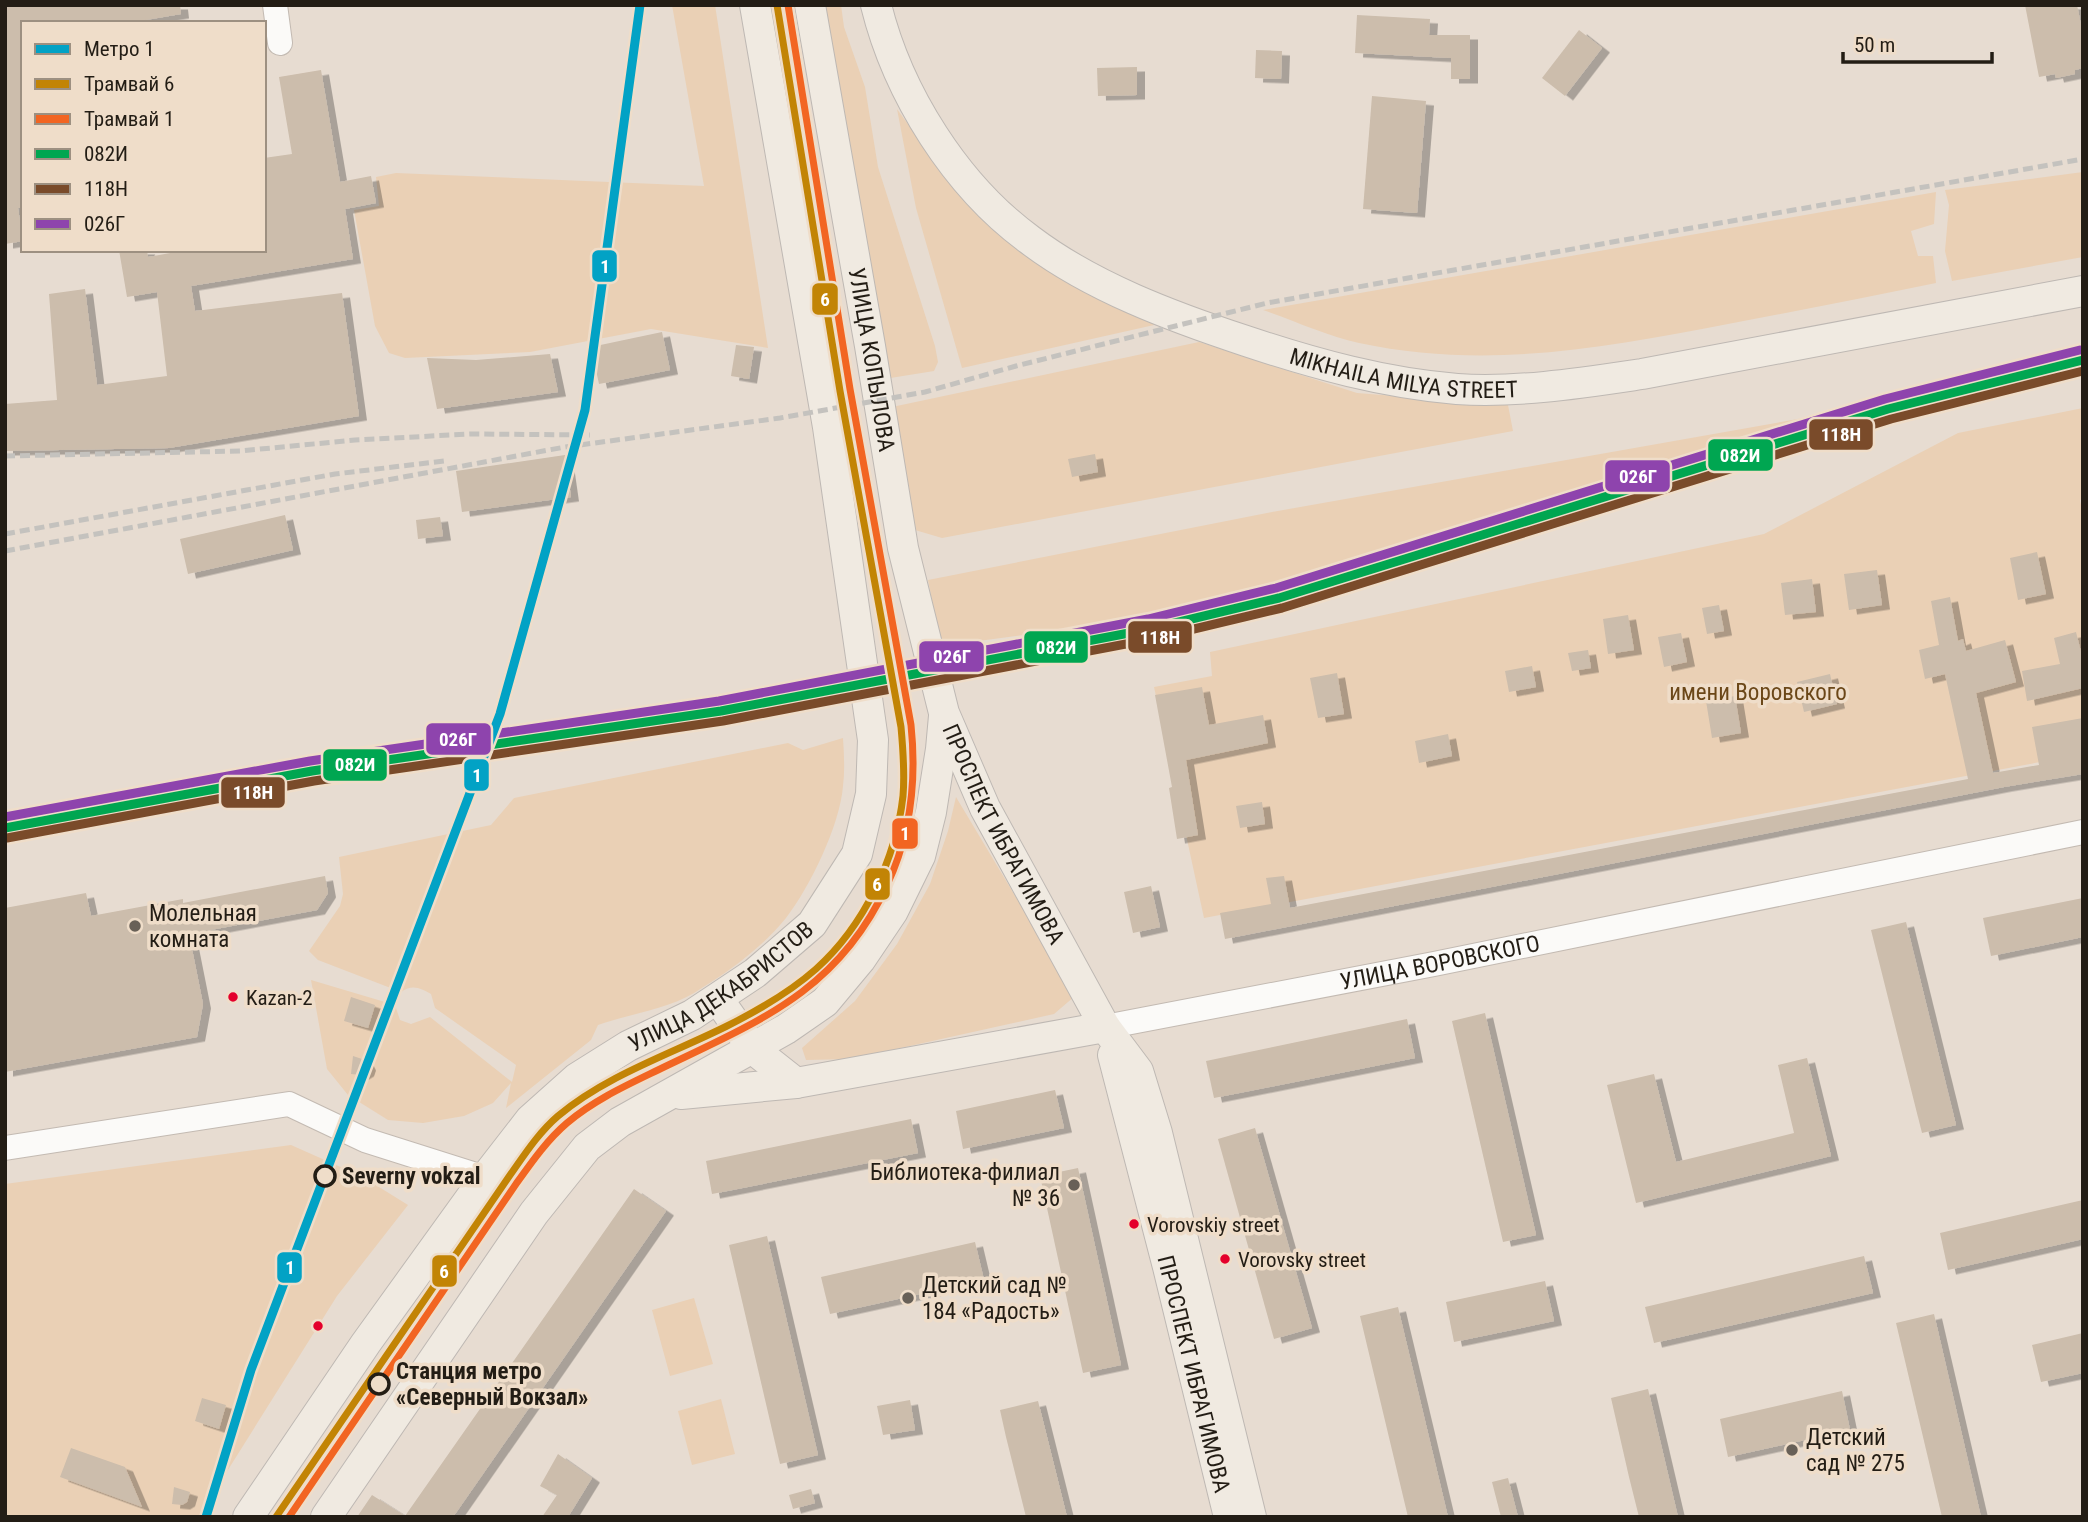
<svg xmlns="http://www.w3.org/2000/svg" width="2088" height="1522" viewBox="0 0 2088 1522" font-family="'Roboto Condensed',sans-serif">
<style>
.green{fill:#ead0b5}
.building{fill:#ccbdac;filter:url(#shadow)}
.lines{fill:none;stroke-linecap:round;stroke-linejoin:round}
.minor-casing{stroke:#c3bab2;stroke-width:26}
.major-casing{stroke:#beb8b3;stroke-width:32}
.minor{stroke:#fbfaf8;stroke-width:24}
.major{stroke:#f0eae1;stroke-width:30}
.rail{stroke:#c4c2be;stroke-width:5;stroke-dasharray:10 5;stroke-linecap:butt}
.rail-1-casing{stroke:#efddc9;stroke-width:14}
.rail-2-casing{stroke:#efddc9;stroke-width:14}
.rail-3-casing{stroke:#efddc9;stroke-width:14}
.rail-1{stroke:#00a651;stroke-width:9}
.rail-2{stroke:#7a4b2a;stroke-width:9}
.rail-3{stroke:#8e44ad;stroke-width:9}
.tram-1-casing{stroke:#efddc9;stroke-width:12}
.tram-2-casing{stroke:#efddc9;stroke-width:12}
.tram-1{stroke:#c28405;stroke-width:7}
.tram-2{stroke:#f26522;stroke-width:7}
.metro-1-casing{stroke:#efddc9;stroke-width:14}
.metro-1{stroke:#02a2c5;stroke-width:9}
.poi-dot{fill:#686057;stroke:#efddc9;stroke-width:2.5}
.bus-dot{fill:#e4002b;stroke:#efddc9;stroke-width:2.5}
.stop-dot{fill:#efddc9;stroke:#231d15;stroke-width:3.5}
.labels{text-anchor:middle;stroke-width:7;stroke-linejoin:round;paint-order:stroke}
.bus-label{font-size:21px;fill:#231d15;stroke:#efddc9;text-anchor:start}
.street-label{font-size:23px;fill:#231d15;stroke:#efddc9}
.park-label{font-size:23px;fill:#6b4718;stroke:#efddc9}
.poi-label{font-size:23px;fill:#231d15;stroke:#efddc9;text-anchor:start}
.stop-label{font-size:23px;font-weight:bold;fill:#231d15;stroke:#efddc9;text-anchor:start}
.line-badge{stroke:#efddc9;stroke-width:2.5}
.badge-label{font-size:19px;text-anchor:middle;font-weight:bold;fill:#fff}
</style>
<defs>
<filter id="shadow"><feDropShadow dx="8" dy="4.5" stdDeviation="0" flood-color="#0004"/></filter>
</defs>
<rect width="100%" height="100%" fill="#e7dcd1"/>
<!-- green -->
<g class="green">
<polygon points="672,5 715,5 768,348 651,329 530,352 405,358 389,353 375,326 354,210 379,206 376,177 396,173 704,186"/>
<polygon points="824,5 841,5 844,27 865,87 878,167 935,346 938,362 934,371 884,379"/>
<polygon points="897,109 939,167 1163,323 962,368 916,208"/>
<polygon points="2083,172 2083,257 1952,281 1945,251 1949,205 1945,190"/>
<path d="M1936 192 1934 224 1911 231 1918 256H1933L1936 283C1867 297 1797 311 1728 324 1603 348 1486 370 1359 343 1327 336 1295 321 1263 310Z"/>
<polygon points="1199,342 1357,393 1508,405 1513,431 942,538 915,530 892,407"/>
<polygon points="1860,408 1451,534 1168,616 941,646 928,580 1272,512"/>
<polygon points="2083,408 2083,499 2080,500 2083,514 2083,754 1204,918 1154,687 1212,676 1210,652 1764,534 1958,433"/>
<path d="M843 738C844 754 845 770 843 786 840 825 810 887 786 918 762 948 727 973 694 993 665 1010 629 1014 598 1025L591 1040 506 1108 511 1083 493 1103 464 1116 423 1123 388 1120 348 1095 327 1069 311 980 395 1005 400 1020 411 1024 430 1017 512 1082 516 1065 435 1008 431 994C421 988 412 984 401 992L318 960 309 951 340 906 343 894 339 857 491 825 514 798 788 743 803 750Z"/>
<polygon points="956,797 1075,996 1054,1014 851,1059 806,1060 802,1048 855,1001 897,944 930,884 948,831"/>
<polygon points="291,1145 363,1177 408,1205 337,1296 199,1516 5,1517 5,1184"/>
<polygon points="694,1298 713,1364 670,1376 652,1310"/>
<polygon points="721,1399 735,1454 692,1465 678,1411"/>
</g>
<!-- building -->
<g class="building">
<polygon points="5,5 180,5 181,14 128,23 23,23 23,208 18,208 23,241 5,244"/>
<polygon points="2025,5 2077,5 2083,35 2083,68 2075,70 2075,74 2056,78 2055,74 2039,77"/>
<polygon points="1357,15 1430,19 1429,35 1470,35 1470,79 1451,79 1451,58 1355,53"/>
<polygon points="1579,30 1602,48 1565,96 1542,78"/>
<polygon points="1256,50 1282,51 1281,79 1255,78"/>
<polygon points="1137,67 1137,95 1098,96 1097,68"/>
<polygon points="321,70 340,182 371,176 376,203 345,209 353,259 191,286 195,311 342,293 359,416 169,448 5,451 5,404 57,400 49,294 85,289 97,385 167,376 157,292 127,297 119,250 147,250 148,257 187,250 264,250 264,158 292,154 279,77"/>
<polygon points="1372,96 1426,101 1417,213 1363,209"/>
<polygon points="662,332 670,370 599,384 591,347"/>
<polygon points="736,345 754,347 749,379 731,376"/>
<polygon points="550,354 558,392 437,409 427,358 476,360"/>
<polygon points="1095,454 1098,472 1072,477 1068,459"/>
<polygon points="565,455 571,497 462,512 456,471"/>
<polygon points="285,515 293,550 188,574 180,539"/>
<polygon points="440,517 443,536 418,539 416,520"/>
<polygon points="2037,552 2046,594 2018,600 2010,558"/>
<polygon points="1877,570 1882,605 1849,610 1844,574"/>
<polygon points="1812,579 1816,612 1785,615 1781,583"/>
<polygon points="1950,597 1958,641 1963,639 1966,651 2005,640 2016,682 1976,693 1993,773 2039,765 2032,727 2083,718 2083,774 2004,787 1225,939 1220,913 1271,904 1266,878 1284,876 1290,908 1968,779 1945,674 1925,679 1919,650 1939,645 1931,601"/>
<polygon points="1719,605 1724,631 1707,634 1702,608"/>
<polygon points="1628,615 1634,650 1608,654 1603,619"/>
<polygon points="2076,632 2083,660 2083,688 2027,701 2022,671 2060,664 2054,638"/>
<polygon points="1681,633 1687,662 1664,667 1658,637"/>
<polygon points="1588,650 1591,668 1572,671 1568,653"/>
<polygon points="1532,666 1536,687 1509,692 1505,671"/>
<polygon points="1337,673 1344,714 1318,718 1310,678"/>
<polygon points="1830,674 1837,704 1804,712 1797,682"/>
<polygon points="1202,687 1209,725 1263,715 1268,743 1186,760 1198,835 1177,839 1169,788 1172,787 1155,695"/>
<polygon points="1735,696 1741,733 1712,738 1706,701"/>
<polygon points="1448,734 1452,756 1419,763 1415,741"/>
<polygon points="1262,802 1265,824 1240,828 1236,806"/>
<polygon points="325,876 328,893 317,910 189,934 203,1004 197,1037 5,1072 5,908 86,893 91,916 183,899 183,903"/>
<polygon points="1151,886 1160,927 1133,933 1124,892"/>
<polygon points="2083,898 2083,937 1991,956 1983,918"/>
<polygon points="1906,922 1956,1125 1922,1133 1871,930"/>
<polygon points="351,997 375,1005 368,1028 344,1021"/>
<polygon points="1485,1013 1536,1235 1503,1242 1452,1021"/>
<polygon points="1407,1019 1415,1058 1214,1098 1206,1061"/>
<polygon points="353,1056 365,1060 368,1066 366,1072 361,1075 351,1074"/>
<polygon points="1807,1058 1831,1156 1636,1203 1607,1085 1654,1074 1676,1162 1794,1133 1778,1065"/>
<polygon points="1055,1090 1064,1128 963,1149 956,1111"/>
<polygon points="911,1119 918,1153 712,1194 706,1161"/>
<polygon points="1255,1128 1312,1328 1274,1339 1218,1139"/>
<polygon points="1078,1168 1121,1365 1083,1373 1040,1176"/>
<polygon points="634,1189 666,1211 453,1517 357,1517 372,1495 405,1516"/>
<polygon points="2083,1200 2083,1239 1948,1270 1940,1233"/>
<polygon points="767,1236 818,1455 780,1464 729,1245"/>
<polygon points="975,1242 984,1280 830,1314 821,1277"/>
<polygon points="1864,1256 1873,1293 1654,1343 1645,1307"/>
<polygon points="1545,1281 1554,1321 1454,1342 1446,1302"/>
<polygon points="1398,1307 1401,1320 1448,1517 1408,1517 1360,1316"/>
<polygon points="1934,1314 1981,1517 1942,1517 1896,1323"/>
<polygon points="2083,1333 2083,1373 2041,1382 2032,1345"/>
<polygon points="1648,1389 1678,1517 1639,1517 1629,1477 1611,1398"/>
<polygon points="1842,1391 1850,1430 1728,1457 1720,1419"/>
<polygon points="202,1398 226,1405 219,1429 195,1421"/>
<polygon points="910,1400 915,1430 883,1435 877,1406"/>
<polygon points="1038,1401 1067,1517 1026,1517 1006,1437 1000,1410"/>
<polygon points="71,1448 125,1467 142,1507 60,1477"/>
<polygon points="558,1454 592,1478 568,1517 542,1517 557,1495 540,1486"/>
<polygon points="1508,1478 1518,1517 1501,1517 1492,1482"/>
<polygon points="174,1487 190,1492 187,1502 182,1505 172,1504"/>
<polygon points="811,1489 815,1503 793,1509 789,1495"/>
</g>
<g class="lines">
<defs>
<g id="minor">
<polyline points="275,5 280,43"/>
<path id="s1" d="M1105 1027 1434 964 2083 832"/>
<polyline points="5,1148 289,1104 365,1140 485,1178"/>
</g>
<g id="major">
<path id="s2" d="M810 5 870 346 903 548 944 713 985 808 1105 1027 1138 1071 1157 1133 1251 1517"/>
<path id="s3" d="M876 5C898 94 956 186 1030 240 1092 287 1173 317 1246 341 1315 364 1384 383 1457 389 1518 393 1581 383 1642 374L2083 291"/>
<polyline points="718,999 753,1049 796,1083"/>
<path id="s4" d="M1113 1055 1168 1267 1229 1517"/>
<polyline points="681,1094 796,1083 1105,1027"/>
<path id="s5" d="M248 1517 366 1343 485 1178 530 1120 577 1078 628 1046 692 1015 755 973 812 924 857 854 871 794 873 740 828 427 755 5"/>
<polyline points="326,1517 534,1213 587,1147 620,1122 786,1029 825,1002 860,960 893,911 920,856 931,812 941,749 944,716"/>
</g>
</defs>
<!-- minor casing -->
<use href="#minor" class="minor-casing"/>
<!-- major casing -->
<use href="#major" class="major-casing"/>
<!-- minor -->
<use href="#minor" class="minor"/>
<!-- major -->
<use href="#major" class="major"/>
<!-- rail -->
<g class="rail">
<polyline points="5,456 240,451 355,440 470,434 590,435"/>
<polyline points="5,534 335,474 444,461"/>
<polyline points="5,551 565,447 780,418 925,392 1016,366 1267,303 2083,159"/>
</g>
<defs>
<polyline id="rail-1" points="5,828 312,771 721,711 1150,629 1279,598 1888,409 2083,360"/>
<polyline id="rail-2" points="7,838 314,781 723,721 1152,639 1282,608 1891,419 2083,371"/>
<polyline id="rail-3" points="5,817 310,761 719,701 1148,619 1276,588 1885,399 2080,350"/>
</defs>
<!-- rail-1 casing -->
<use href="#rail-1" class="rail-1-casing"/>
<!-- rail-2 casing -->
<use href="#rail-2" class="rail-2-casing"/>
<!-- rail-3 casing -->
<use href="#rail-3" class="rail-3-casing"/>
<!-- rail-1 -->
<use href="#rail-1" class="rail-1"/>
<!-- rail-2 -->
<use href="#rail-2" class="rail-2"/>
<!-- rail-3 -->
<use href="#rail-3" class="rail-3"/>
<defs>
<path id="tram-1" d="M276 1517 508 1178C523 1157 538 1133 558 1116 607 1075 671 1054 727 1026 759 1010 790 992 816 969 864 926 896 859 903 796 905 773 903 749 901 727L840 391 777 5"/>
<path id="tram-2" d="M289 1517 516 1184C531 1163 547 1140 567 1123 594 1100 627 1085 658 1070 757 1022 838 992 887 885 911 834 917 782 911 725L850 389 788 5"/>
</defs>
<!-- tram-1 casing -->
<use href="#tram-1" class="tram-1-casing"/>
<!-- tram-2 casing -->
<use href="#tram-2" class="tram-2-casing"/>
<!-- tram-1 -->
<use href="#tram-1" class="tram-1"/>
<!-- tram-2 -->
<use href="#tram-2" class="tram-2"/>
<defs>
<polyline id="metro-1" points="206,1517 251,1370 500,714 585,410 640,5"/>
</defs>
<!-- metro-1 casing -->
<use href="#metro-1" class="metro-1-casing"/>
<!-- metro-1 -->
<use href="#metro-1" class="metro-1"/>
</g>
<!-- markers -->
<g class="poi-dot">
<circle cx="135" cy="926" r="7"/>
<circle cx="1074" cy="1185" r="7"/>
<circle cx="908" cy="1298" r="7"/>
<circle cx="1792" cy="1450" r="7"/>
</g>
<g class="bus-dot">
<circle cx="233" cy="997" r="6"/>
<circle cx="1134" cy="1224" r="6"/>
<circle cx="1225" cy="1259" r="6"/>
<circle cx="318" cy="1326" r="6"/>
</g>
<g class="stop-dot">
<circle cx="325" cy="1176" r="10"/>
<circle cx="379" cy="1384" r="10"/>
</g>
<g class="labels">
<!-- bus labels -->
<g class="bus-label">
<text x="246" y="1005">Kazan-2</text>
<text x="1147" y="1232">Vorovskiy street</text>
<text x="1238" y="1267">Vorovsky street</text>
</g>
<!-- street labels -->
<g class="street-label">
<text dy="8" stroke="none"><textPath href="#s2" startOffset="360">УЛИЦА КОПЫЛОВА</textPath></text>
<text dy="8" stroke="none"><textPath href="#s3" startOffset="688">MIKHAILA MILYA STREET</textPath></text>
<text dy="8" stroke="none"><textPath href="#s2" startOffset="856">ПРОСПЕКТ ИБРАГИМОВА</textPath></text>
<text dy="8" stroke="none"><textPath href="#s1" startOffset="341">УЛИЦА ВОРОВСКОГО</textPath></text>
<text dy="8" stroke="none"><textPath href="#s5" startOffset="721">УЛИЦА ДЕКАБРИСТОВ</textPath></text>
<text dy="8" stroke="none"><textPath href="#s4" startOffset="329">ПРОСПЕКТ ИБРАГИМОВА</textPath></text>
</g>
<!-- park labels -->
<g class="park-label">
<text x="1758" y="700">имени Воровского</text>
</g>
<!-- poi labels -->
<g class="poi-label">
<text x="149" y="921">Молельная<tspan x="149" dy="26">комната</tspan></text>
<text x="1060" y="1180" text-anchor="end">Библиотека-филиал<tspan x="1060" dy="26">№ 36</tspan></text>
<text x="922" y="1293">Детский сад №<tspan x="922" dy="26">184 «Радость»</tspan></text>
<text x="1806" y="1445">Детский<tspan x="1806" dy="26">сад № 275</tspan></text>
</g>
<!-- stop labels -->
<g class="stop-label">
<text x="342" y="1184">Severny vokzal</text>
<text x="396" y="1379">Станция метро<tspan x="396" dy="26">«Северный Вокзал»</tspan></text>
</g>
</g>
<g class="line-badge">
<rect x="591" y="249" width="27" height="34" rx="7" fill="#02a2c5"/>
<rect x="811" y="282" width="28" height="34" rx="7" fill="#c28405"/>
<rect x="1808" y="418" width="66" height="33" rx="7" fill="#7a4b2a"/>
<rect x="1707" y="438" width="67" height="34" rx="7" fill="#00a651"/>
<rect x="1604" y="459" width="67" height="34" rx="7" fill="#8e44ad"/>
<rect x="1127" y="620" width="66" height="34" rx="7" fill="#7a4b2a"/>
<rect x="1023" y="630" width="66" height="34" rx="7" fill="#00a651"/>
<rect x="918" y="640" width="67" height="33" rx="7" fill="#8e44ad"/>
<rect x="425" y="722" width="67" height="34" rx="7" fill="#8e44ad"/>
<rect x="322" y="748" width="66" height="34" rx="7" fill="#00a651"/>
<rect x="463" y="758" width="27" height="34" rx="7" fill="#02a2c5"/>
<rect x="220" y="776" width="66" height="33" rx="7" fill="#7a4b2a"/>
<rect x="891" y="817" width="28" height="33" rx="7" fill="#f26522"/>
<rect x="864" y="867" width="27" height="34" rx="7" fill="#c28405"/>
<rect x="276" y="1251" width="27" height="33" rx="7" fill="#02a2c5"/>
<rect x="431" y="1254" width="27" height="34" rx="7" fill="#c28405"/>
</g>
<g class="badge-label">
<text x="605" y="273">1</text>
<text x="825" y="306">6</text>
<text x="1841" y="441">118Н</text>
<text x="1740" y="462">082И</text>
<text x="1638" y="483">026Г</text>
<text x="1160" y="644">118Н</text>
<text x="1056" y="654">082И</text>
<text x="952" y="663">026Г</text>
<text x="458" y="746">026Г</text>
<text x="355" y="771">082И</text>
<text x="477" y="782">1</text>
<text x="253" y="799">118Н</text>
<text x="905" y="840">1</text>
<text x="877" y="891">6</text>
<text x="290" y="1274">1</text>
<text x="444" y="1278">6</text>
</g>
<!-- border -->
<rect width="2088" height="1522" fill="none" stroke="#231d15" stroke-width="14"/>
<!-- legend -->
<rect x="21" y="21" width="245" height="231" fill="#efddc9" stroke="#9d9081" stroke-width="2"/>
<rect x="35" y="44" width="35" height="10" fill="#02a2c5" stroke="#9d9081" stroke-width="2"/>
<text x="84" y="56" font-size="21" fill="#231d15">Метро 1</text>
<rect x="35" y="79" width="35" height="10" fill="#c28405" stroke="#9d9081" stroke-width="2"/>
<text x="84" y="91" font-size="21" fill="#231d15">Трамвай 6</text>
<rect x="35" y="114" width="35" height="10" fill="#f26522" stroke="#9d9081" stroke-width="2"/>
<text x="84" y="126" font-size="21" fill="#231d15">Трамвай 1</text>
<rect x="35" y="149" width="35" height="10" fill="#00a651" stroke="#9d9081" stroke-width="2"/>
<text x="84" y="161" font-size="21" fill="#231d15">082И</text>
<rect x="35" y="184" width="35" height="10" fill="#7a4b2a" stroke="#9d9081" stroke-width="2"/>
<text x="84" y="196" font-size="21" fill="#231d15">118Н</text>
<rect x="35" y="219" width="35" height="10" fill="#8e44ad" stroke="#9d9081" stroke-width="2"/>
<text x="84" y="231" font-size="21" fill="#231d15">026Г</text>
<!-- scale -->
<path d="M1843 52v10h149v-10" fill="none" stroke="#231d15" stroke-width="3.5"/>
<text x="1854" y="52" font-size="21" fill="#231d15" stroke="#efddc9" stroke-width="5" paint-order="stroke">50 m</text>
</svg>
